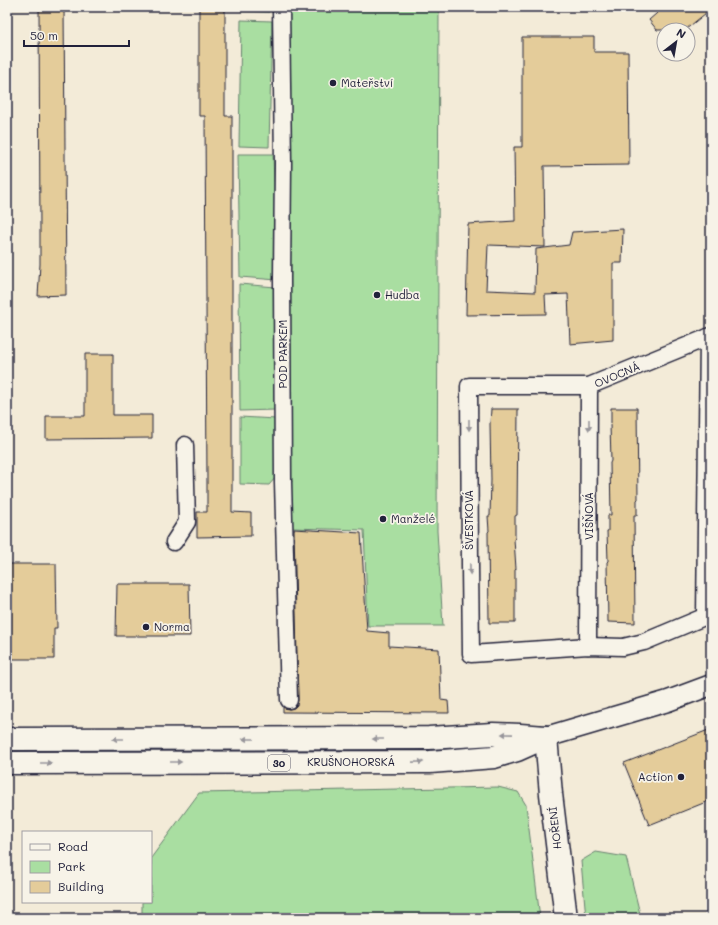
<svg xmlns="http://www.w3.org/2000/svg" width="718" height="925" viewBox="0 0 718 925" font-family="Mali,sans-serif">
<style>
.green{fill:#a9dea1;stroke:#66806e}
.building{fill:#e4cc9a;stroke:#22223b}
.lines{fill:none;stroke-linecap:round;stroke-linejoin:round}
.minor-casing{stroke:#22223b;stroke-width:19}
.tertiary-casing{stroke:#22223b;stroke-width:23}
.primary-casing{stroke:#22223b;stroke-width:25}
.minor{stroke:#f7f3e8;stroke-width:16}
.tertiary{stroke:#f7f3e8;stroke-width:20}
.primary{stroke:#f7f3e8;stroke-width:22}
.oneway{fill:#97959a}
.poi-dot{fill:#22223b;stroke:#f7f3e8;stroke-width:1.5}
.labels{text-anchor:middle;stroke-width:3.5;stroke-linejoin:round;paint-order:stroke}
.shield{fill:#f7f3e8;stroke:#62616f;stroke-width:1}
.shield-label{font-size:10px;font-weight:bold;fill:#22223b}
.poi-label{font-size:11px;fill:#22223b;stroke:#f7f3e8;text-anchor:start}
.street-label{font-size:11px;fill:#22223b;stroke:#f7f3e8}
</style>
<rect width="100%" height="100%" fill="#f3ebd8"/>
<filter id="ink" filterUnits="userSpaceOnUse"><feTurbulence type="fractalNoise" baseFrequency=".025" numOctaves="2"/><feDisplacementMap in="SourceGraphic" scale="8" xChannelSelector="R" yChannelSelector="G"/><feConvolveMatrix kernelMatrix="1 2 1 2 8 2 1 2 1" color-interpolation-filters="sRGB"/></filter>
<g filter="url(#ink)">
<!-- green -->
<g class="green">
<polygon points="241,7 269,7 269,12 241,11"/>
<polygon points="287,7 439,7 437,531 443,626 368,626 364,530 291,528"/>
<polygon points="241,20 272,21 269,147 239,146"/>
<polygon points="238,154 273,154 277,280 240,277"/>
<polygon points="239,284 276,287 275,410 240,411"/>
<polygon points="240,417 276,419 276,477 269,485 240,484"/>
<polygon points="498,787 518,792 526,805 540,918 142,918 142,902 151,902 151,858 199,793"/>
<polygon points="596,852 626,857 641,918 586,918 581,861"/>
</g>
<!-- building -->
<g class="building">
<polygon points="39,7 64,7 66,295 38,296 40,264 40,234"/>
<polygon points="199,7 225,7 225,116 232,116 232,512 251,513 251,536 197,537 197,512 207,512 207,483 205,116 199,116"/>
<polygon points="664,7 711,7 711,9 685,30 657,30 649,20"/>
<polygon points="522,37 594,37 594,52 628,52 629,165 544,166 545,247 488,245 486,290 535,292 536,249 569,245 572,232 623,229 622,263 613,263 613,340 570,344 568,294 545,295 546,314 466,315 468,224 515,221 514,147 522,147"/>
<polygon points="85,354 113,354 113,415 152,415 152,438 46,439 46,416 85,416"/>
<polygon points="611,408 637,408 638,499 637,500 637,515 634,515 635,623 608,622 607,562 608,561 607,531 608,531 608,515 611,515 610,463 611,461 610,424 611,423"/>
<polygon points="491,409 518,409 517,515 515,516 515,538 514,539 516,569 515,570 515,623 489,623 488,532 489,531 488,516 490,516 491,480 490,424"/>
<polygon points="294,529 361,533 367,631 389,633 389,646 439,649 441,700 448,701 449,713 283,712 283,707 289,709 294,708 297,705 298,700"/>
<polygon points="7,564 56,564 57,628 54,628 54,659 7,659"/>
<polygon points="117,584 189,584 190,636 116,636"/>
<polygon points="711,729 711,800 649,825 624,763"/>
</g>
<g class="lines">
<defs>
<g id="minor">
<polyline points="281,7 283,163 282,279 283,482 289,700"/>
<polyline points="711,336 589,386 469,386 470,565 471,654 588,646 623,647 644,642 711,614"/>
<polyline points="174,542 187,522 185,445"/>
<polyline points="705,617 708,337"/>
<polyline points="588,646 589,386"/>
</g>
<polyline id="tertiary" points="546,737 668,701 711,685"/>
<g id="primary">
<polyline points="546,737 551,794 566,918"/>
<polyline points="7,739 429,738 493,734 520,735 545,737"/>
<polyline points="7,763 430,762 494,757 517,750 546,737"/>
</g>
</defs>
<!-- minor casing -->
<use href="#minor" class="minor-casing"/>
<!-- tertiary casing -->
<use href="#tertiary" class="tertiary-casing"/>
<!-- primary casing -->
<use href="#primary" class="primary-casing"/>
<!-- minor -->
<use href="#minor" class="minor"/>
<!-- tertiary -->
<use href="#tertiary" class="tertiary"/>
<!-- primary -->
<use href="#primary" class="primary"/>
</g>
<!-- one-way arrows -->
<defs><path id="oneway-solid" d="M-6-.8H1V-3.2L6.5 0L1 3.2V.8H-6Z"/></defs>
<g class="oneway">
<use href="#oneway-solid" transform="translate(469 425) rotate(90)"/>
<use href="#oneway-solid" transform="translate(589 425) rotate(90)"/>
<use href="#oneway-solid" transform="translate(470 569) rotate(89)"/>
<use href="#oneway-solid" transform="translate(507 734) rotate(-179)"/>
<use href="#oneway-solid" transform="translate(118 739) rotate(180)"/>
<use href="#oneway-solid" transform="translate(248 739) rotate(-180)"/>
<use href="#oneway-solid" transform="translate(378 739) rotate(180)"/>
<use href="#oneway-solid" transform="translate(176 762)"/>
<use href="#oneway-solid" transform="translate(418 762) rotate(-1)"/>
<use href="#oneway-solid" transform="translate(46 763)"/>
</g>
</g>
<!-- markers -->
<g class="poi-dot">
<circle cx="333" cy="83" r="4"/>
<circle cx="377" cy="295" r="4"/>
<circle cx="383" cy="519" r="4"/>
<circle cx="146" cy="627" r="4"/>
<circle cx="681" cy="777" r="4"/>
</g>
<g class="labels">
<!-- shield labels -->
<rect class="shield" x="268" y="755" width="22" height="16" rx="3"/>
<g class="shield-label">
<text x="279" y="767">30</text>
</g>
<!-- poi labels -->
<g class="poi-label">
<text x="341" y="87">Mateřství</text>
<text x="385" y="299">Hudba</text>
<text x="391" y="523">Manželé</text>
<text x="154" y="631">Norma</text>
<text x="673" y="781" text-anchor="end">Action</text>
</g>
<!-- street labels -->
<g class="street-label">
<text transform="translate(283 354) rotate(-90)" y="4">POD PARKEM</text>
<text transform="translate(617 375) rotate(-23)" y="4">OVOCNÁ</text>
<text transform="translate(589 516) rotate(-90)" y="4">VIŠŇOVÁ</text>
<text transform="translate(469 520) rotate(-90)" y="4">ŠVESTKOVÁ</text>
<text x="351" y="766">KRUŠNOHORSKÁ</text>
<text transform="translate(555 828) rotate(-97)" y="4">HOŘENÍ</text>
</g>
</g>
<!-- margin -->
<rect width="718" height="925" fill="none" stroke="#f7f3e8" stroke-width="24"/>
<rect x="12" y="12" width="694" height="901" fill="none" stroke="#22223b" stroke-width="1.5" filter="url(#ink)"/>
<!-- legend -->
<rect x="22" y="831" width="130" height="72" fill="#f7f3e8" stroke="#a29fa3"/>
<rect x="30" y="844" width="20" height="6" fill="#f7f3e8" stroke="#a29fa3"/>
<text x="58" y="851" font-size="12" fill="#22223b">Road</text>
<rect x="30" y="861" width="20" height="12" fill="#a9dea1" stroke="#a29fa3"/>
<text x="58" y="871" font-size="12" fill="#22223b">Park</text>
<rect x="30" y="881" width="20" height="12" fill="#e4cc9a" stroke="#a29fa3"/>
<text x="58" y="891" font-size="12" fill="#22223b">Building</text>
<!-- north arrow -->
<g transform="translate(676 42) rotate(31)"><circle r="19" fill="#f7f3e8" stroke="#a29fa3"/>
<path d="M0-3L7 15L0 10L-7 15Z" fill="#22223b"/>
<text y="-6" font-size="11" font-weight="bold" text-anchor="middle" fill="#22223b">N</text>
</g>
<!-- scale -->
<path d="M24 40v6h105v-6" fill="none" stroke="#22223b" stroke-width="2"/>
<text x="30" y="40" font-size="12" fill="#22223b" stroke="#f7f3e8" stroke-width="3" paint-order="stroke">50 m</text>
</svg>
